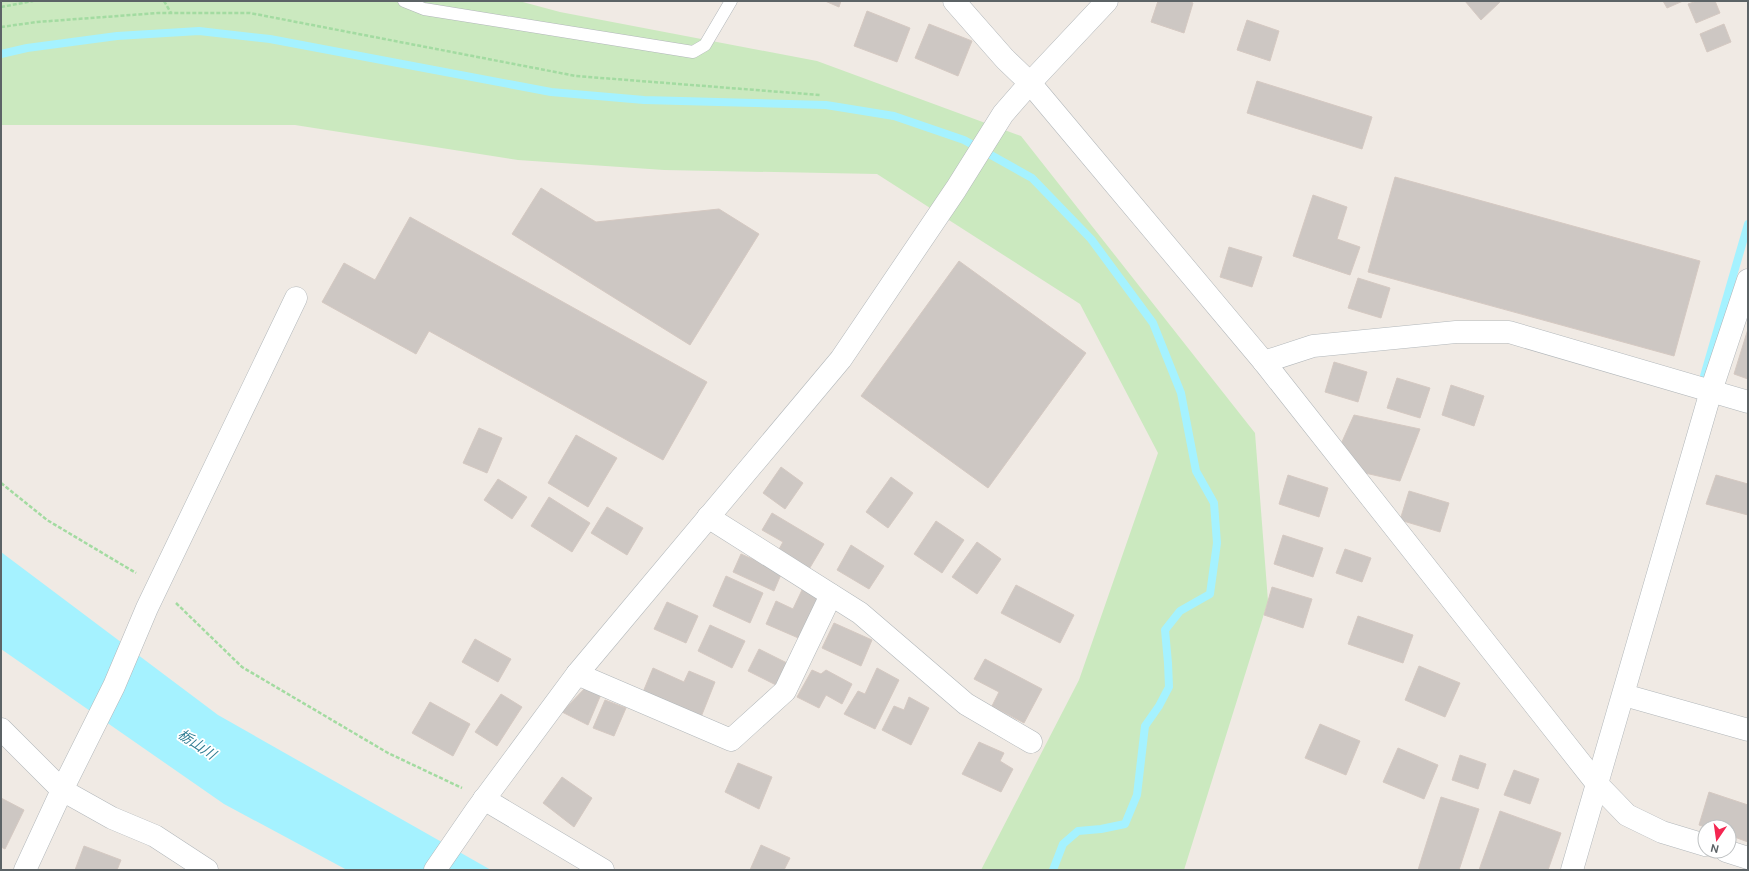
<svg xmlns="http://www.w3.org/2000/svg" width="1749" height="871" viewBox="0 0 1749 871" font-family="'DM Sans','Noto Sans JP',sans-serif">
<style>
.green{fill:#cbe9bf}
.water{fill:#a5f2ff}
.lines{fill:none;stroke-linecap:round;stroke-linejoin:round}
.stream{stroke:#a5f2ff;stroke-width:8}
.building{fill:#cdc7c3;stroke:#d5c9c2}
.lane-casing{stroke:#b2b7ba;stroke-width:13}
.street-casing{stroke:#b2b7ba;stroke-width:23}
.path{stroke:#a3dba1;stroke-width:2.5;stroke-dasharray:4 2;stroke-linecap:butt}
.lane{stroke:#fff;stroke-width:12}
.street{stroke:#fff;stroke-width:22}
.labels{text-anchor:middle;stroke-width:3.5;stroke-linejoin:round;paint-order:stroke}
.water-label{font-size:14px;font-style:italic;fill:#317e93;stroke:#fff}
</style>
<rect width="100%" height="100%" fill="#f0eae4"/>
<!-- green -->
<polygon class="green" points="1,1 519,1 560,12 817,61 1021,136 1255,433 1268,601 1184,870 981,870 1079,680 1158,453 1080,304 877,174 664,170 518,160 295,125 1,125"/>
<!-- water -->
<polygon class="water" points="1,552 218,715 491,870 347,870 224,804 1,649"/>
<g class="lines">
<!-- stream -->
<g class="stream">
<polyline points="1,54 27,48 117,36 199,31 270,39 551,92 644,100 826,105 894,116 964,140 1032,178 1091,239 1153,323 1181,393 1196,471 1214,503 1217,543 1210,594 1180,611 1165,630 1168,663 1169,687 1159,706 1145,726 1137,795 1125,824 1101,829 1078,831 1063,844 1053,870"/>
<polyline points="1704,376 1748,224"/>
</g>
</g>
<!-- building -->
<g class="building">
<polygon points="825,1 841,1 839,7"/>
<polygon points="1158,1 1188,1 1193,3 1184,33 1151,22"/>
<polygon points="1465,1 1501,1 1481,20"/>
<polygon points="1663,1 1683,1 1667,8"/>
<polygon points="1697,1 1715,1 1720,13 1696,23 1688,4"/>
<polygon points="867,11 910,28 897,62 854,46"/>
<polygon points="1247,20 1279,31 1270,61 1237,50"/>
<polygon points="929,24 972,41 958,76 915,58"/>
<polygon points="1724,24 1731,42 1707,52 1700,34"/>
<polygon points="1257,81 1372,117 1362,149 1247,113"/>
<polygon points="1395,177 1700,261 1674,356 1368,272"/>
<polygon points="541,188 596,222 719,209 759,234 690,345 512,234"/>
<polygon points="1313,195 1347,207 1337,239 1360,247 1350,275 1293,256"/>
<polygon points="410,217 707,382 663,460 429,331 416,354 322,302 344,263 375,280"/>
<polygon points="1229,247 1262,257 1252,287 1220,277"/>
<polygon points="959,261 1086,353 988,488 861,396"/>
<polygon points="1358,278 1390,288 1381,318 1348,308"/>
<polygon points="1748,329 1748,379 1734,374"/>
<polygon points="1334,362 1367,372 1358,402 1325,392"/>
<polygon points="1397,378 1430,388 1420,418 1387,408"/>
<polygon points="1451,385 1484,396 1474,426 1442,415"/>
<polygon points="1354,415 1420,429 1400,481 1365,473 1341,444"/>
<polygon points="479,428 502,438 487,473 463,463"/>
<polygon points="576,435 617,458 588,507 548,483"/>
<polygon points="781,467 803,483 785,509 763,493"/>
<polygon points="1288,475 1328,488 1319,517 1279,504"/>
<polygon points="1716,475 1748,484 1748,515 1706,504"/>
<polygon points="891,477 913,493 888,528 866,512"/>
<polygon points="498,479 527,497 512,519 484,500"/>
<polygon points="1409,491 1449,503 1440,532 1400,520"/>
<polygon points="549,497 590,523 572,552 531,526"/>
<polygon points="607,507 643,528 627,555 591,533"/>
<polygon points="772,513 824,544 808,571 777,553 783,542 762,530"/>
<polygon points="936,521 964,540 942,573 914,554"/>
<polygon points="1283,535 1323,548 1313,577 1274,564"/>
<polygon points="977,542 1001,559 977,594 952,577"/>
<polygon points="851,545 884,566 869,589 837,570"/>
<polygon points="1345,549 1371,558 1362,582 1336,573"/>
<polygon points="741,554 782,572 774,591 733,572"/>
<polygon points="726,576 763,593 750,623 713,606"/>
<polygon points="1016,585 1074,615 1060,643 1001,613"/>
<polygon points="1272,587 1312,599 1303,628 1264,615"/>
<polygon points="802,590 822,599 803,640 766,624 776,601 793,609"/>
<polygon points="667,602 698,616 686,643 654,629"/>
<polygon points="1358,616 1413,635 1403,663 1348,644"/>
<polygon points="834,623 872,640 861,666 822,648"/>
<polygon points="710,625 745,641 732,668 698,651"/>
<polygon points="475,639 511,659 498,682 462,662"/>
<polygon points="759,649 787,663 776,685 748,671"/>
<polygon points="985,659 1042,689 1024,723 992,706 999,692 974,679"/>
<polygon points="1419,666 1460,683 1445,717 1405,700"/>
<polygon points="653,668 684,682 689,671 715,682 701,717 643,692"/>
<polygon points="877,668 899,680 875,729 844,714 858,691 865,694"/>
<polygon points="812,670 821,674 826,670 852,684 842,704 826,695 819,708 797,697"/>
<polygon points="588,685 602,692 588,725 562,712"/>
<polygon points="501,694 522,707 497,746 475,732"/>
<polygon points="909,697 929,708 911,745 882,730 894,706 904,710"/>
<polygon points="605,700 626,708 614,736 593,728"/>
<polygon points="430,702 470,724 453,756 412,733"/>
<polygon points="1320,724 1360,741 1346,775 1305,758"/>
<polygon points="979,742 1004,753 1000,761 1013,769 1001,792 962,774"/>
<polygon points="1398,748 1438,765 1424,799 1383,782"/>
<polygon points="1460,755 1486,764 1478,789 1452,780"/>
<polygon points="738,763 772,777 759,809 725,792"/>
<polygon points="1514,770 1539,779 1530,804 1504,795"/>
<polygon points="562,777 592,798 574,827 543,803"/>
<polygon points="1709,792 1748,805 1748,842 1729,835 1729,827 1705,827 1699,825"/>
<polygon points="1441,797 1479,809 1459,870 1418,870"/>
<polygon points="1,798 24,810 5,849 1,847"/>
<polygon points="1500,811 1561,833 1548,870 1479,870"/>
<polygon points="761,845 790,858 784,870 750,870"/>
<polygon points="84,846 121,860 117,870 75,870"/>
</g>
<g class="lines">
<defs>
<polyline id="lane" points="404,1 424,9 693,52 705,45 731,1"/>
<g id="street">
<polyline points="954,1 1005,59 1030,83 1264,362 1598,785 1627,815 1662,832 1705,845"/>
<polyline points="1264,362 1313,346 1456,332 1509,332 1748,402"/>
<polyline points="708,517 860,613 966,704 1031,742"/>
<polyline points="577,674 731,740 785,691 831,595"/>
<polyline points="1624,695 1748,730"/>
<polyline points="1,729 62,790 112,818 155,836 207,870"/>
<polyline points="484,799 603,870"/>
<polyline points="1726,851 1748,858"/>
<polyline points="25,870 62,790 114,686 147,608 296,298"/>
<polyline points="435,870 477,809 577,674 841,359 956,189 1003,114 1030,83 1107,1"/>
<polyline points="1572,870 1711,391 1748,280"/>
</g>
</defs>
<!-- lane casing -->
<use href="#lane" class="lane-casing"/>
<!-- street casing -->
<use href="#street" class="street-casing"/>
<!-- path -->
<g class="path">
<polyline points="164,1 171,13"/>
<polyline points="1,7 33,1"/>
<polyline points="1,27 37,22 158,13 250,13 576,76 820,95"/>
<polyline points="1,483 47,520 136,573"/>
<polyline points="176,603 242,667 388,753 462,788"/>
</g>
<!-- lane -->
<use href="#lane" class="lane"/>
<!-- street -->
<use href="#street" class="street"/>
</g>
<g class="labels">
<!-- water labels -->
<g class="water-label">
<text transform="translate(197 744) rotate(34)" y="5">栃山川</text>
</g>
</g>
<!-- border -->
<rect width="1749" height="871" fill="none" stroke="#5c6366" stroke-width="4"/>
<!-- north arrow -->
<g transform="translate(1717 839) rotate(193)"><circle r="19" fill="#ffffff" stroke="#bec1c2"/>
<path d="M0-3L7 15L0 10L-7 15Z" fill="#f42651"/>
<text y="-6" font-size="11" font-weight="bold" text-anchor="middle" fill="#5c6366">N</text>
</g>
</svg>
